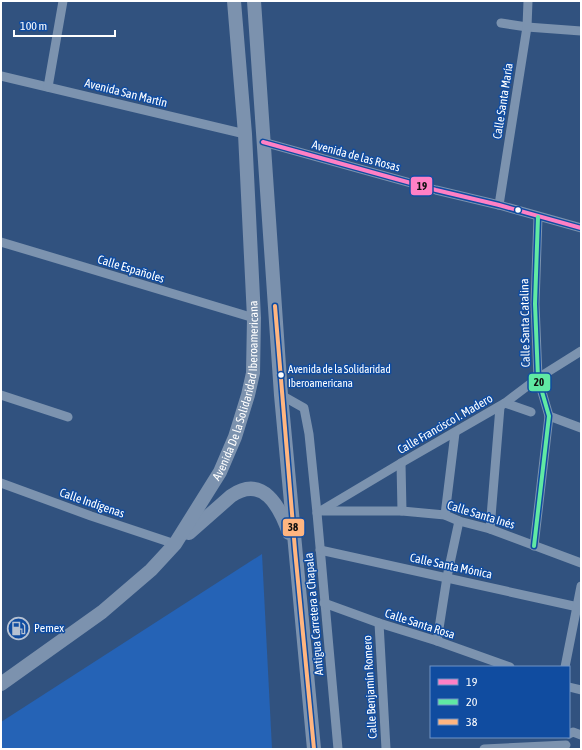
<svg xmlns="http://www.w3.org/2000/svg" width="582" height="750" viewBox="0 0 582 750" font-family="'Asap Condensed',sans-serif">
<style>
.green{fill:#2563b6}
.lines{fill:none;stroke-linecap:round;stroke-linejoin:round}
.minor{stroke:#7c93af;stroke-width:9}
.highway{stroke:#7c92ae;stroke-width:14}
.bus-1-casing{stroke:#104ca0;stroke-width:7}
.bus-2-casing{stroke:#104ca0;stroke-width:7}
.bus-3-casing{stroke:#104ca0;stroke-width:7}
.bus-1{stroke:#ff80c5;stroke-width:4}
.bus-2{stroke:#60e9a3;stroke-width:4}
.bus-3{stroke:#ffb580;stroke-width:4}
.bus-dot{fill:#fff;stroke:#104ca0;stroke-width:1.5}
.labels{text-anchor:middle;stroke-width:3;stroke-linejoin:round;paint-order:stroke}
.bus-label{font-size:11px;fill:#fff;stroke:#104ca0;text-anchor:start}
.street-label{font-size:12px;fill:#fff;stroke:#104ca0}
.poi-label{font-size:12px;fill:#fff;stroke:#104ca0;text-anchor:start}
.line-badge{stroke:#104ca0;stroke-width:1.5}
.pale-badge-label{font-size:11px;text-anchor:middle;font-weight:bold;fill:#111}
</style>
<rect width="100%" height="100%" fill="#31527f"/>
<!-- green -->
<polygon class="green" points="262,554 272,749 1,749 1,722"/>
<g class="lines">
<!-- minor -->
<g class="minor">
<polyline points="501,23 527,27 581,31"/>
<polyline points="1,76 245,134"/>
<polyline points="48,87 63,1"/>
<polyline points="263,142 436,190 499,205 581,228"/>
<polyline points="499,205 527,27 528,1"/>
<polyline points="1,242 254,318"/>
<polyline points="1,395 68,417"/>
<polyline points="281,395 304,408 309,434 317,513 338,749"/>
<polyline points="505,403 531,412"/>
<polyline points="549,416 581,428"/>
<polyline points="401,463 402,511"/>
<polyline points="1,483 91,516 175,544"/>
<polyline points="323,511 402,511 445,515 459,521 490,529 581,563"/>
<polyline points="317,513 401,463 505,403 538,378 581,351"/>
<polyline points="445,515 455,433"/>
<polyline points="490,529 500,407"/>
<polyline points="534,546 549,416 538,378 535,304 538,217"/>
<polyline points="320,550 578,607"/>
<polyline points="324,603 379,623 437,641 510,667"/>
<polyline points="379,623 386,749"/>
<polyline points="437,641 447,577 459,521"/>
<polyline points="565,667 581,586"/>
<polyline points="569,687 581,690"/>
<polyline points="569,734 573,732 581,735"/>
<polyline points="484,749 566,745"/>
</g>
<!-- highway -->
<g class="highway">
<polyline points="254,1 281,395 314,749"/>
<path d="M189 533 231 496C263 474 280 507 289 533"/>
<path id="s1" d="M1 684 102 612 151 570 175 544 220 472 235 437 248 395 253 373 254 318 245 134 234 1"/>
</g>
<defs>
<polyline id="bus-1" points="263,142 436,190 499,205 581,228"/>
<polyline id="bus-2" points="534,546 549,416 538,378 535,304 538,217"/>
<polyline id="bus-3" points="275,306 295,550 314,749"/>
</defs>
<!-- bus-1 casing -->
<use href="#bus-1" class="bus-1-casing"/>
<!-- bus-2 casing -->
<use href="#bus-2" class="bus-2-casing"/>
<!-- bus-3 casing -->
<use href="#bus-3" class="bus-3-casing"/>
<!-- bus-1 -->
<use href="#bus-1" class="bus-1"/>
<!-- bus-2 -->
<use href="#bus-2" class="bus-2"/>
<!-- bus-3 -->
<use href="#bus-3" class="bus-3"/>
</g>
<!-- icons -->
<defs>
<symbol id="fuel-ring" viewBox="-11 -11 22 22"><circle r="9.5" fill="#104ca0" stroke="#b7c2d2" stroke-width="1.5"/><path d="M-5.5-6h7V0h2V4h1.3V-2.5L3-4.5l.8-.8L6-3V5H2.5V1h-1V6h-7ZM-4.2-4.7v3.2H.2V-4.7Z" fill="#b7c2d2"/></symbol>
</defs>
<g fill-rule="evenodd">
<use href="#fuel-ring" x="6" y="616" width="25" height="25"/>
</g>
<!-- markers -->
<g class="bus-dot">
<circle cx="518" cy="210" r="3.5"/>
<circle cx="281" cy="375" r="3.5"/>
</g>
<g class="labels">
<!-- bus labels -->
<g class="bus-label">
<text x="288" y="373">Avenida de la Solidaridad<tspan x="288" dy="14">Iberoamericana</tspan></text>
</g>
<!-- street labels -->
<g class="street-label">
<text transform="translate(126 93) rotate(14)" y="4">Avenida San Martín</text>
<text transform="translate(503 101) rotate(-81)" y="4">Calle Santa María</text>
<text transform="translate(356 156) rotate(15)" y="4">Avenida de las Rosas</text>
<text transform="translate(131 269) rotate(17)" y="4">Calle Españoles</text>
<text transform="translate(525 323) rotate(-91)" y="4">Calle Santa Catalina</text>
<text dy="4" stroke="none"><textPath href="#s1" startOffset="393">Avenida De la Solidaridad Iberoamericana</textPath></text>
<text transform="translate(445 424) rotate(-30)" y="4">Calle Francisco I. Madero</text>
<text transform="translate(92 503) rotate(19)" y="4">Calle Indígenas</text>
<text transform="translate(481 515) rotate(17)" y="4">Calle Santa Inés</text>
<text transform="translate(451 566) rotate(12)" y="4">Calle Santa Mónica</text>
<text transform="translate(314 614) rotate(-95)" y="4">Antigua Carretera a Chapala</text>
<text transform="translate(420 624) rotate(18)" y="4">Calle Santa Rosa</text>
<text transform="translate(370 687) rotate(-93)" y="4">Calle Benjamín Romero</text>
</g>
<!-- poi labels -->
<g class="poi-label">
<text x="34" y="632">Pemex</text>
</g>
</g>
<g class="line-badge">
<rect x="410" y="176" width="23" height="20" rx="4" fill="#ff80c5"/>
<rect x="528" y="373" width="23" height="19" rx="4" fill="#60e9a3"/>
<rect x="282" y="518" width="23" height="19" rx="4" fill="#ffb580"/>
</g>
<g class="pale-badge-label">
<text x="422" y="190">19</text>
<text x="539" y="386">20</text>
<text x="293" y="531">38</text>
</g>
<!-- border -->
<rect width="582" height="750" fill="none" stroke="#ffffff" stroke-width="4"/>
<!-- legend -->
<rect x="430" y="666" width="140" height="72" fill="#104ca0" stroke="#7094c6"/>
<rect x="438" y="679" width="20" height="6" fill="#ff80c5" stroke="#7094c6"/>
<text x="466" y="686" font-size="12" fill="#ffffff">19</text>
<rect x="438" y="699" width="20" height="6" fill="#60e9a3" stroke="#7094c6"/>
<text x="466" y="706" font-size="12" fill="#ffffff">20</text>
<rect x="438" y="719" width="20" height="6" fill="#ffb580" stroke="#7094c6"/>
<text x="466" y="726" font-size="12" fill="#ffffff">38</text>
<!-- scale -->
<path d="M14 30v6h101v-6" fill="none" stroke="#ffffff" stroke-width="2"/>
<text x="20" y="30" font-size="12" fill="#ffffff" stroke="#104ca0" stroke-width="3" paint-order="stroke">100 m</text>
</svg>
